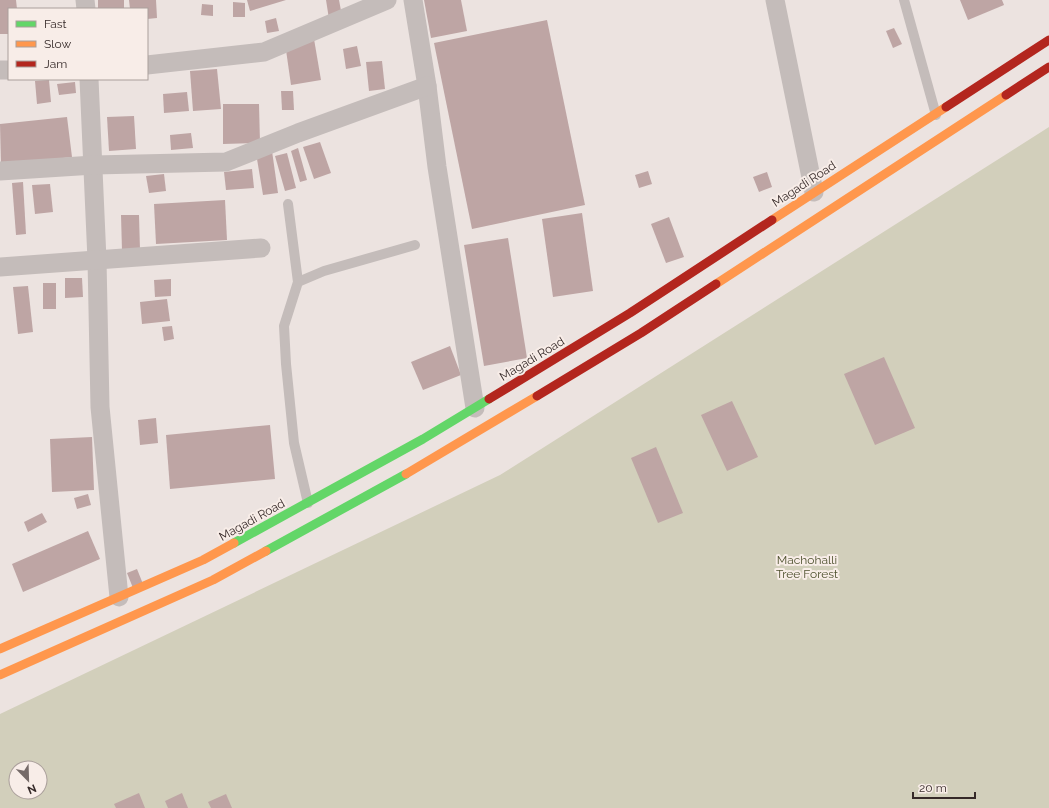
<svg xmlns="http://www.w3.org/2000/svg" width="1049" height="808" viewBox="0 0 1049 808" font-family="Raleway,sans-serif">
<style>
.green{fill:#d2cfbb;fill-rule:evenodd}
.building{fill:#bea5a4}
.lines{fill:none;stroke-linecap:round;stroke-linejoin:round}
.lane{stroke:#c4bcba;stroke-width:10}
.street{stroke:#c4bcba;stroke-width:19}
.fast{stroke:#63d668;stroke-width:9}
.slow{stroke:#ff974d;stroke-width:9}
.jam{stroke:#b3261e;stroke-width:9}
.labels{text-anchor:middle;stroke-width:4;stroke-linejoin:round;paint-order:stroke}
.street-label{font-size:12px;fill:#352928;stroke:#f8ede8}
.park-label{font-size:12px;fill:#4e512e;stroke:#f8ede8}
</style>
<rect width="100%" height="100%" fill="#ece3e0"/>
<!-- green -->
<path class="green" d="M1049 127V808H0V714L500 475ZM16 768H40V792H16Z"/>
<!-- building -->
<g class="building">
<polygon points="0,0 16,0 17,9 9,9 9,34 0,34"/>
<rect x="98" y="0" width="26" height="9"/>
<polygon points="129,0 156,0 157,18 147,19 147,9 130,9"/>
<polygon points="247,0 286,0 250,11"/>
<polygon points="326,0 339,0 342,16 329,19"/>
<polygon points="424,0 461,0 467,31 431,38"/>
<polygon points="960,0 1002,0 1004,5 968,20"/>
<polygon points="233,2 245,3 245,17 233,17"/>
<polygon points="202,4 213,5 213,16 201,15"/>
<polygon points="276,18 279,31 267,33 265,21"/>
<polygon points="547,20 585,205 472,229 434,43"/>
<polygon points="894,28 902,44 893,48 886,31"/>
<polygon points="314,39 321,80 291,85 285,43"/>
<polygon points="357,46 361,66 346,69 343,49"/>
<polygon points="382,61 385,89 369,91 366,62"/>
<polygon points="217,69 221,109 193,111 190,71"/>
<polygon points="49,80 51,102 37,104 35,81"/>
<polygon points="75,82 76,93 59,95 57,84"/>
<polygon points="281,91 293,91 294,110 282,110"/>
<polygon points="187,92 189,111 164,113 163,94"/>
<polygon points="223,104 259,104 260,143 223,144"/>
<polygon points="134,116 136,149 109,151 107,117"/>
<polygon points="67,117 72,157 1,165 0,124"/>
<polygon points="191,133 193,148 171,150 170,135"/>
<polygon points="320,142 331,173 314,179 303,147"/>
<polygon points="298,148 307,180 300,182 291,151"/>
<polygon points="272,151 278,193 263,195 256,153"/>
<polygon points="287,153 296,188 285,191 275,156"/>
<polygon points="252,169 254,188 226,190 224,172"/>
<polygon points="648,171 652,184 639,188 635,175"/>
<polygon points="767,172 772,187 759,192 753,177"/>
<polygon points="164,174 166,191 149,193 146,176"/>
<polygon points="23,182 26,234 16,235 12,183"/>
<polygon points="50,184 53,212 35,214 32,185"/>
<polygon points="225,200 227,240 156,244 154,204"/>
<polygon points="582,213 593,291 553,297 542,219"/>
<polygon points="121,215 139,215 140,250 122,251"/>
<polygon points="669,217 684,257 666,263 651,224"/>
<polygon points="508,238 527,358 484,366 464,245"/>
<polygon points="65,278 82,278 83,297 65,298"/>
<polygon points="171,279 171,296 155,297 154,280"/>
<rect x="43" y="283" width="13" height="26"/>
<polygon points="28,286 33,332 18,334 13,287"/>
<polygon points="167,299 170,321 142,324 140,302"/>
<polygon points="172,326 174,339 164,341 162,327"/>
<polygon points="450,346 461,375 423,390 411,362"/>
<polygon points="884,357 915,428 875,445 844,374"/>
<polygon points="732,401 758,457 727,471 701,415"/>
<polygon points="156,418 158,443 140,445 138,420"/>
<polygon points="270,425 275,479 170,489 166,435"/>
<polygon points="92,437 94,490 52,492 50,439"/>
<polygon points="656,447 683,513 658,523 631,458"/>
<polygon points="88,494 91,505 77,509 74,498"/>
<polygon points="42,513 47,522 28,532 24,522"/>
<polygon points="88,531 100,559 23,592 12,564"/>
<polygon points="137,569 143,584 133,588 127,573"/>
<polygon points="139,793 145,808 116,808 114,804"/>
<polygon points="182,793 188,808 168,808 165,801"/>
<polygon points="226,794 232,808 211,808 208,802"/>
</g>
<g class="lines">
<!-- lane -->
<g class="lane">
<polyline points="904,0 936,115"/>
<polyline points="288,204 298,282 284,326 286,364 294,443 308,503"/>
<polyline points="298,282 324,271 415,245"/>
</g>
<!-- street -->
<g class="street">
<polyline points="85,0 86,9"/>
<polyline points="413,0 427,86 437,167 475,408"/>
<polyline points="775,0 814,192"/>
<polyline points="147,65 264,52 387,0"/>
<polyline points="0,70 9,70"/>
<polyline points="89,79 97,260 100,407 119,597"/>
<polyline points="0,171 94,165 226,162 298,133 427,86"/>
<polyline points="0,267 261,248"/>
</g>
<!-- fast -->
<g class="fast">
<polyline points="234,543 423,439 489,399"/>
<polyline points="266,551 406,474"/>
</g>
<!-- slow -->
<g class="slow">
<polyline points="772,220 946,107"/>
<polyline points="716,284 1006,95"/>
<polyline points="406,474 537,396"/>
<polyline points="0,649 203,560 234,543"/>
<polyline points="0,675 213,580 266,551"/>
</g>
<!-- jam -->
<g class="jam">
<polyline points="1006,95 1049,67"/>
<polyline points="946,107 1049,40"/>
<polyline points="537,396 641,333 716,284"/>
<polyline points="489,399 630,313 772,220"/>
</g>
</g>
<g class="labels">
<!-- street labels -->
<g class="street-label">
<text transform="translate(804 184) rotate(-33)" y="4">Magadi Road</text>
<text transform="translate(532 359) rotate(-31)" y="4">Magadi Road</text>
<text transform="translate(252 520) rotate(-29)" y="4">Magadi Road</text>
</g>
<!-- park labels -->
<g class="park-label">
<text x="807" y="564">Machohalli<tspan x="807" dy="14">Tree Forest</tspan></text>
</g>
</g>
<!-- legend -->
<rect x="8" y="8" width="140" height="72" fill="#f8ede8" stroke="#aa9f9b"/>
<rect x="16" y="21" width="20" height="6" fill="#63d668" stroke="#aa9f9b"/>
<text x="44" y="28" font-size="12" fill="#352928">Fast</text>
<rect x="16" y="41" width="20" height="6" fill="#ff974d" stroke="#aa9f9b"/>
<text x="44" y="48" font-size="12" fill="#352928">Slow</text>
<rect x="16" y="61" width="20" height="6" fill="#b3261e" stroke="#aa9f9b"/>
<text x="44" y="68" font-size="12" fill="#352928">Jam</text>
<!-- north arrow -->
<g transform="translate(28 780) rotate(157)"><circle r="19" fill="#f8ede8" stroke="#aa9f9b"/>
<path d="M0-3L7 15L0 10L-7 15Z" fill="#756a68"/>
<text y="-6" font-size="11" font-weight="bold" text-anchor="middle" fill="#352928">N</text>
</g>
<!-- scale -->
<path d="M913 792v6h62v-6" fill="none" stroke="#352928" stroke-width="2"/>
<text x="919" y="792" font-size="12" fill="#352928" stroke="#f8ede8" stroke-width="3" paint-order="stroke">20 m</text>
</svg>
